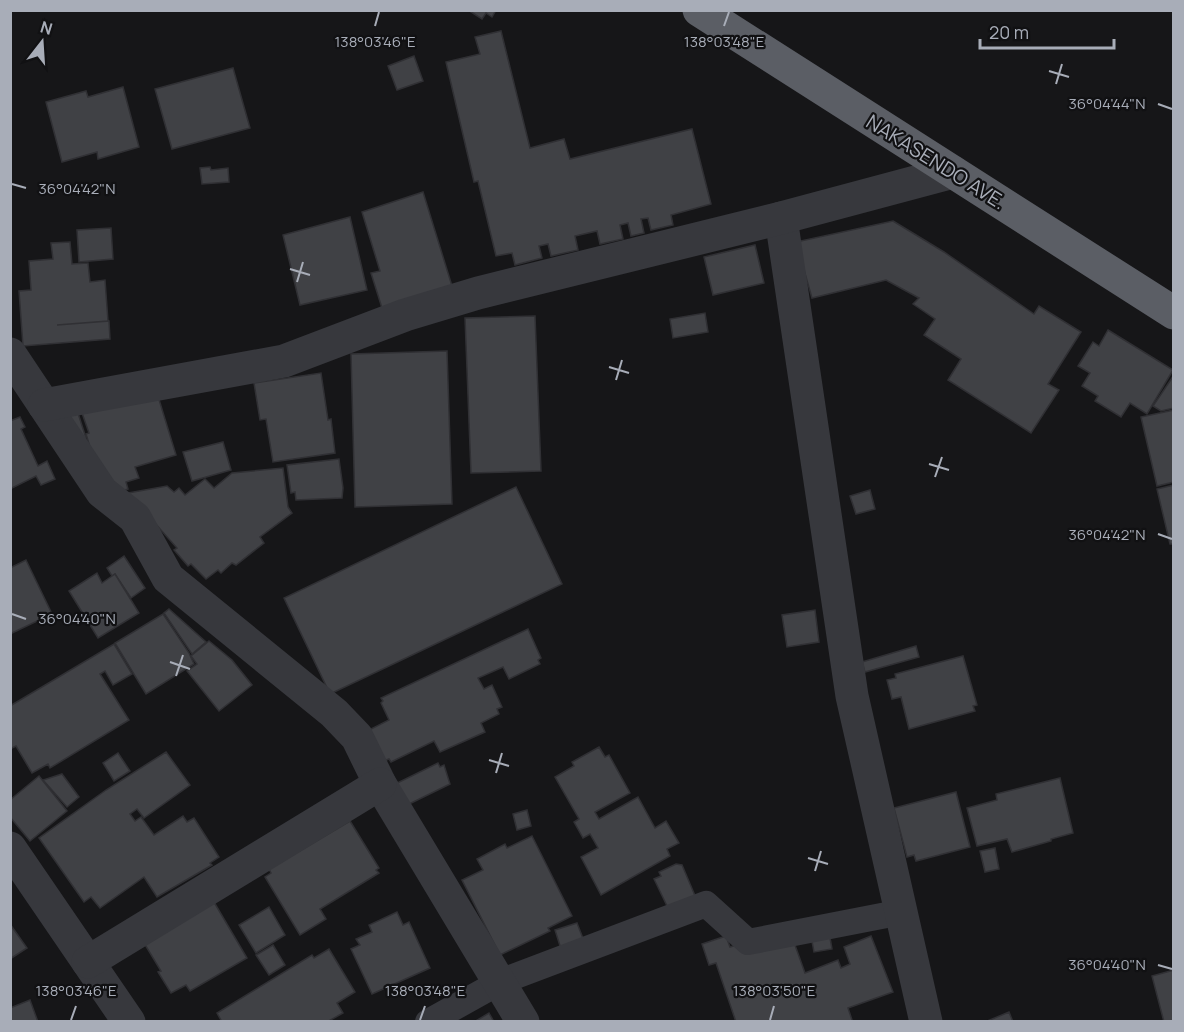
<svg xmlns="http://www.w3.org/2000/svg" width="1184" height="1032" viewBox="0 0 1184 1032" font-family="Manrope,sans-serif">
<style>
.building{fill:#404145;stroke:#303034;stroke-width:1.5}
.lines{fill:none;stroke-linecap:round;stroke-linejoin:round}
.service{stroke:#37383d;stroke-width:26}
.minor{stroke:#37383d;stroke-width:33}
.trunk{stroke:#5b5e65;stroke-width:33}
.ticks{fill:none;stroke:#a8adb8;stroke-width:2}
.labels{text-anchor:middle;stroke-width:4.5;stroke-linejoin:round;paint-order:stroke}
.street-label{font-size:20px;fill:#a8adb8;stroke:#111113}
.ticks-label{font-size:15px;text-anchor:middle;fill:#a8adb8;stroke:#111113;stroke-width:4.5;stroke-linejoin:round;paint-order:stroke}
</style>
<rect width="100%" height="100%" fill="#161618"/>
<!-- building -->
<g class="building">
<polygon points="468,10 496,10 492,17 486,13 482,19"/>
<polygon points="501,31 530,148 564,139 570,159 692,129 711,204 671,215 673,225 651,230 648,218 641,219 644,233 631,236 628,223 620,225 623,239 600,244 597,231 575,236 578,250 551,256 548,244 539,246 542,258 515,265 512,253 496,256 478,181 474,182 446,62 480,54 475,37"/>
<polygon points="414,56 423,81 397,90 388,66"/>
<polygon points="233,68 250,128 172,149 155,89"/>
<polygon points="123,87 139,147 98,159 97,152 62,162 46,102 86,91 88,97"/>
<polygon points="210,167 211,170 228,168 229,182 202,184 200,168"/>
<polygon points="423,192 452,286 382,308 371,273 380,271 362,212"/>
<polygon points="350,217 367,290 300,305 283,235"/>
<polygon points="893,221 944,252 1034,314 1039,306 1081,332 1048,384 1059,390 1031,433 948,380 961,359 924,335 935,319 913,304 919,298 886,280 812,298 796,242"/>
<polygon points="111,228 113,259 79,262 77,230"/>
<polygon points="70,242 72,264 88,263 90,282 105,280 108,321 57,325 109,321 110,339 23,346 19,291 31,290 29,261 53,259 51,243"/>
<polygon points="755,245 764,283 713,295 704,257"/>
<polygon points="705,313 708,332 673,338 670,319"/>
<polygon points="535,316 541,471 471,473 465,318"/>
<polygon points="1108,330 1173,370 1147,414 1130,403 1121,417 1095,401 1098,396 1082,386 1090,373 1078,366 1093,342 1099,346"/>
<polygon points="447,351 452,504 355,507 351,354"/>
<polygon points="321,373 328,420 331,419 335,453 273,462 266,419 260,420 254,383"/>
<polygon points="1174,375 1174,408 1161,411 1153,406"/>
<polygon points="157,393 176,455 135,467 139,478 126,482 128,489 116,493 93,457 86,434 89,433 82,413"/>
<polygon points="76,407 86,438 70,443 60,412"/>
<polygon points="1174,410 1174,482 1157,486 1141,417"/>
<polygon points="20,417 25,427 21,429 38,466 47,461 55,479 41,485 36,476 10,489 10,421"/>
<polygon points="223,442 231,470 192,481 183,452"/>
<polygon points="339,459 343,488 342,498 296,500 295,492 291,493 287,465"/>
<polygon points="283,468 288,507 292,513 260,537 264,543 236,565 232,563 221,573 218,570 206,579 191,564 188,566 174,550 177,548 128,493 167,486 174,492 179,488 185,495 205,479 214,488 232,473"/>
<polygon points="1174,485 1174,544 1170,544 1157,489"/>
<polygon points="516,487 562,584 330,694 284,598"/>
<polygon points="870,490 875,509 856,514 850,496"/>
<polygon points="124,556 145,588 131,598 115,574 112,576 107,568"/>
<polygon points="26,560 52,614 10,634 10,568"/>
<polygon points="97,573 102,583 115,574 139,613 98,638 69,591"/>
<polygon points="169,609 206,642 192,654 164,613"/>
<polygon points="815,610 819,642 787,647 782,615"/>
<polygon points="163,614 189,653 194,664 146,694 115,643"/>
<polygon points="528,629 541,658 538,660 540,664 509,679 503,667 478,678 484,689 492,685 502,707 497,709 499,714 481,723 485,732 440,752 434,741 391,762 389,759 384,761 369,730 389,720 381,703 383,701 381,698"/>
<polygon points="209,641 232,660 252,685 219,711 187,671 197,664 191,656"/>
<polygon points="114,644 132,674 113,685 105,671 100,674 129,720 50,768 48,764 32,773 16,746 10,749 10,706"/>
<polygon points="916,646 919,657 865,672 862,662"/>
<polygon points="963,656 977,705 973,706 975,711 909,729 901,697 892,699 887,680 896,678 895,674"/>
<polygon points="599,747 605,757 609,755 630,793 595,812 599,819 638,797 655,828 666,821 679,843 667,849 670,856 601,895 581,857 598,848 590,834 583,838 574,822 579,819 555,777 574,766 572,762"/>
<polygon points="166,752 190,785 144,818 137,809 130,814 135,821 141,817 154,835 183,816 187,822 194,818 219,857 210,863 212,865 157,897 144,877 100,908 91,897 84,902 39,838 106,790"/>
<polygon points="118,753 130,771 114,781 103,763"/>
<polygon points="438,763 440,767 444,765 450,784 399,809 387,788"/>
<polygon points="62,774 79,797 67,807 43,780"/>
<polygon points="39,776 67,811 30,841 10,817 10,800"/>
<polygon points="1060,778 1073,833 1051,839 1051,841 1012,852 1007,839 977,846 967,808 997,800 996,794"/>
<polygon points="956,792 970,847 916,861 914,855 907,857 894,808"/>
<polygon points="527,810 531,826 517,830 513,814"/>
<polygon points="350,821 379,868 376,870 379,873 320,909 326,919 300,935 265,877 271,873 269,869"/>
<polygon points="532,836 572,916 548,928 550,931 500,955 462,880 483,870 477,859 505,844 507,848"/>
<polygon points="995,848 999,869 985,872 980,851"/>
<polygon points="676,864 682,865 696,898 669,910 654,879 661,876 659,872"/>
<polygon points="211,897 247,958 190,991 186,985 171,993 158,972 161,971 141,938"/>
<polygon points="269,907 285,935 256,953 239,925"/>
<polygon points="397,912 403,925 409,922 430,968 372,994 351,949 360,945 356,939 372,932 369,925"/>
<polygon points="577,923 584,941 561,949 555,930"/>
<polygon points="10,924 27,948 10,959"/>
<polygon points="829,932 832,949 814,952 811,936"/>
<polygon points="791,934 805,973 838,960 841,968 850,964 844,947 871,936 893,992 848,1008 852,1020 847,1022 736,1022 716,963 709,965 702,944 726,936 730,947 752,940"/>
<polygon points="273,945 285,965 269,975 256,955"/>
<polygon points="329,949 355,992 337,1003 343,1013 327,1022 222,1022 217,1013 312,955 314,958"/>
<polygon points="1174,970 1174,1022 1164,1022 1152,976"/>
<polygon points="30,1000 38,1022 10,1022 10,1008"/>
<polygon points="1009,1012 1013,1022 985,1022"/>
<polygon points="489,1013 494,1022 474,1022"/>
</g>
<g class="lines">
<!-- service -->
<polyline class="service" points="428,1022 500,982 706,904 748,942 902,912"/>
<!-- minor -->
<g class="minor">
<polyline points="781,218 852,696 926,1022"/>
<polyline points="10,354 102,492 135,518 168,578 334,713 357,737 380,784 523,1022"/>
<polyline points="44,405 284,361 405,315 478,293 781,218 953,172"/>
<polyline points="10,848 129,1022"/>
<polyline points="88,962 380,784"/>
</g>
<!-- trunk -->
<polyline class="trunk" points="699,10 1174,313"/>
</g>
<!-- ticks -->
<path class="ticks" d="M375 26 379 12M724 26 729 12M1049 71 1069 77M1056 84 1062 64M1158 104 1172 109M12 184 26 188M290 269 310 275M297 282 303 262M609 367 629 373M616 380 622 360M929 464 949 470M935 477 942 457M1158 534 1172 539M12 614 26 619M170 662 190 669M176 676 183 655M489 760 509 766M496 773 502 753M808 858 828 864M815 871 821 851M1158 965 1172 969M71 1020 76 1006M420 1020 425 1006M770 1020 774 1006"/>
<g class="labels">
<!-- street labels -->
<g class="street-label">
<text transform="translate(936 162) rotate(32)" y="7">NAKASENDO AVE.</text>
</g>
</g>
<g class="ticks-label">
<text x="375" y="47">138°03'46"E</text>
<text x="724" y="47">138°03'48"E</text>
<text x="1107" y="109">36°04'44"N</text>
<text x="77" y="194">36°04'42"N</text>
<text x="1107" y="540">36°04'42"N</text>
<text x="77" y="624">36°04'40"N</text>
<text x="1107" y="970">36°04'40"N</text>
<text x="76" y="996">138°03'46"E</text>
<text x="425" y="996">138°03'48"E</text>
<text x="774" y="996">138°03'50"E</text>
</g>
<!-- border -->
<rect width="1184" height="1032" fill="none" stroke="#a8adb8" stroke-width="24"/>
<!-- north arrow -->
<g transform="translate(42 42) rotate(17)" stroke="#111113" stroke-width="4.5" paint-order="stroke">
<path d="M0-4.5L10 22L0 15L-10 22Z" fill="#a8adb8"/>
<text y="-9" font-size="16" font-weight="bold" text-anchor="middle" fill="#a8adb8">N</text>
</g>
<!-- scale -->
<path d="M980 39v9h134v-9" fill="none" stroke="#a8adb8" stroke-width="3"/>
<text x="989" y="39" font-size="18" fill="#a8adb8" stroke="#111113" stroke-width="4.5" paint-order="stroke">20 m</text>
</svg>
